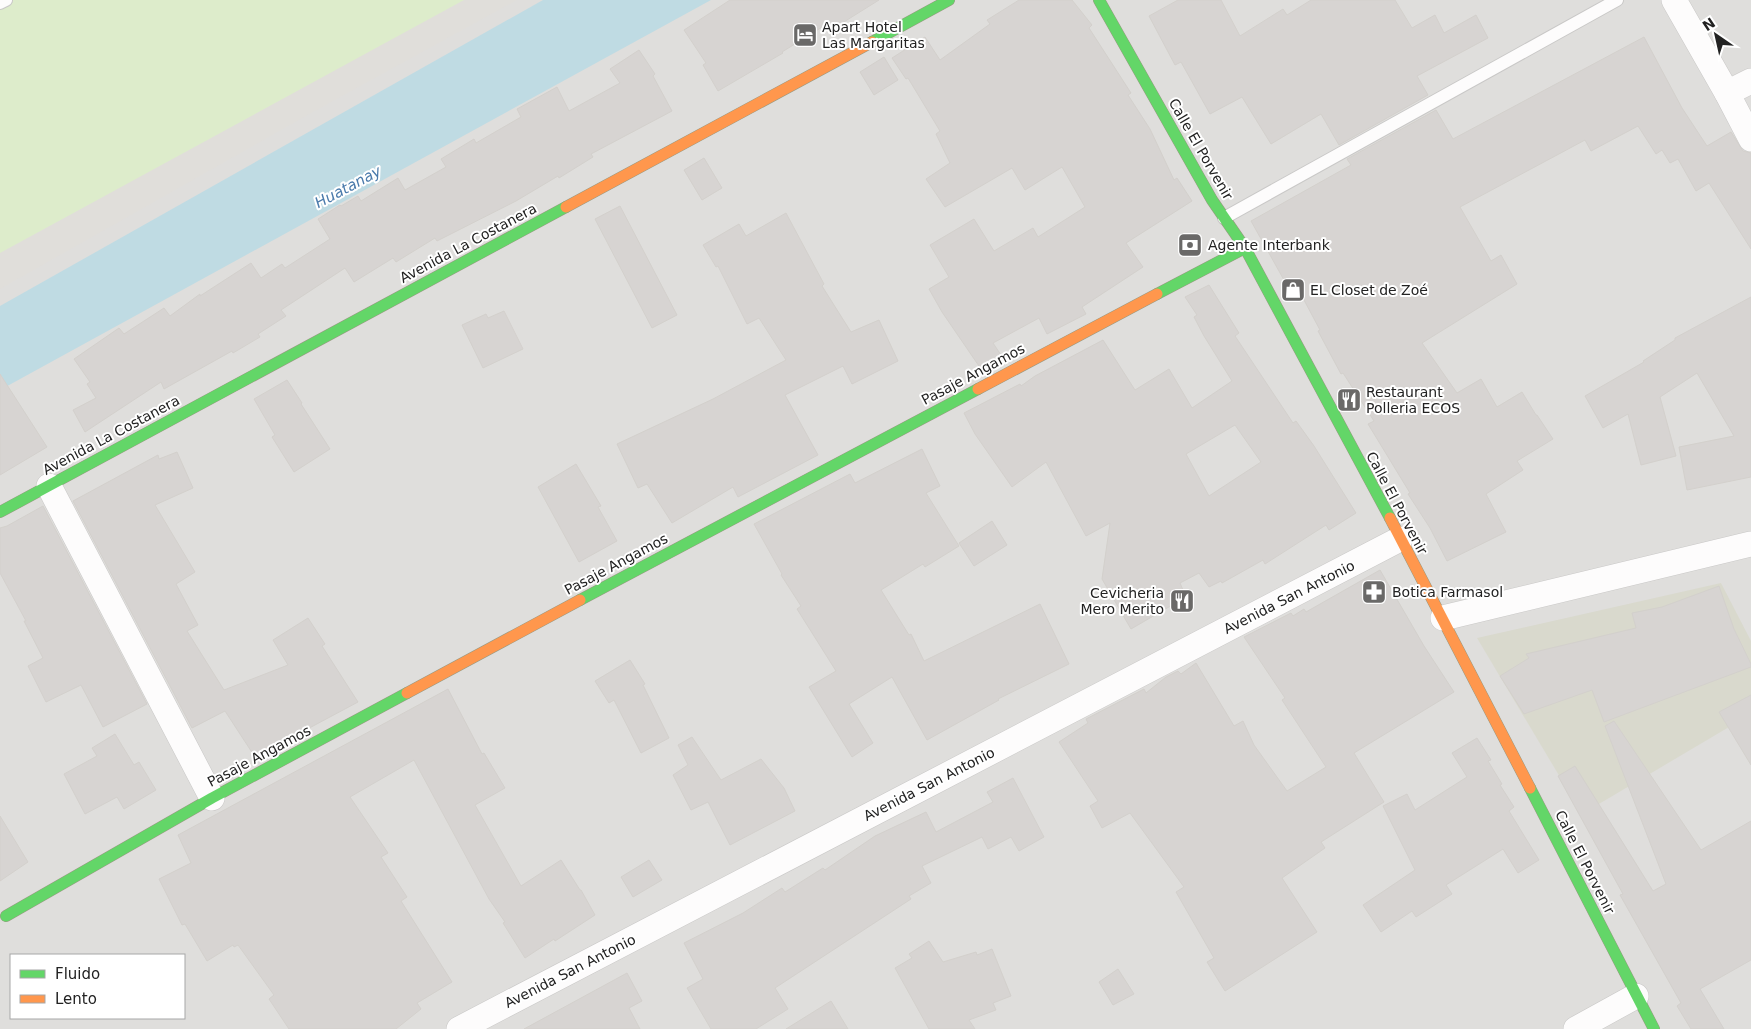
<svg xmlns="http://www.w3.org/2000/svg" width="1751" height="1029" viewBox="0 0 1751 1029" font-family="'DejaVu Sans',sans-serif">
<style>
.residential{fill:#dfdedc;fill-rule:evenodd}
.airport{fill:#e0deda}
.construction{fill:#d9d9cd}
.grass{fill:#ddeccb}
.water{fill:#bfdbe3}
.building{fill:#d7d4d2;stroke:#d3d0cc;fill-rule:evenodd}
.lines{fill:none;stroke-linecap:round;stroke-linejoin:round}
.lane-casing{stroke:#c9c8c7;stroke-width:14}
.street-casing{stroke:#c9c8c7;stroke-width:26}
.fast-casing{stroke:#999a82;stroke-width:12}
.slow-casing{stroke:#999a82;stroke-width:12}
.lane{stroke:#fdfcfc;stroke-width:12}
.street{stroke:#fdfcfc;stroke-width:25}
.fast{stroke:#63d668;stroke-width:11}
.slow{stroke:#ff974d;stroke-width:11}
.labels{text-anchor:middle;stroke-width:4;stroke-linejoin:round;paint-order:stroke}
.poi-label{font-size:14px;fill:#222;stroke:#fff;text-anchor:start}
.street-label{font-size:14px;fill:#222;stroke:#fff}
.water-label{font-size:15px;font-style:italic;fill:#4a7aab;stroke:#fff}
</style>
<rect width="100%" height="100%" fill="#f0eeeb"/>
<!-- residential -->
<path class="residential" d="M0 0H1751V1029H0ZM11 955H184V1018H11Z"/>
<!-- airport -->
<polygon class="airport" points="0,0 517,0 313,112 0,289"/>
<!-- construction -->
<polygon class="construction" points="1721,583 1751,641 1751,714 1582,814 1477,638"/>
<!-- grass -->
<polygon class="grass" points="0,0 464,0 0,253"/>
<!-- water -->
<polygon class="water" points="543,0 711,0 0,390 0,306"/>
<!-- building -->
<g class="building">
<polygon points="730,0 879,0 831,30 827,24 782,52 783,53 718,91 703,65 706,63 684,30"/>
<polygon points="1019,0 1072,0 1092,25 1089,28 1131,93 1128,95 1150,129 1174,180 1177,178 1192,201 1126,243 1143,267 1082,307 1086,314 1047,334 1039,318 993,343 1003,358 981,369 942,312 929,289 949,277 930,245 974,219 994,251 1033,228 1038,237 1085,207 1062,167 1025,190 1012,168 945,207 926,179 950,163 936,134 940,131 908,78 906,79 892,58 925,37 940,60 990,24 987,20"/>
<polygon points="1178,0 1221,0 1240,36 1283,9 1287,15 1311,0 1395,0 1412,28 1435,15 1444,33 1476,15 1488,38 1417,76 1428,95 1339,145 1321,114 1271,144 1242,97 1210,114 1181,62 1175,65 1149,16"/>
<polygon points="1644,37 1682,108 1707,146 1731,132 1743,151 1751,153 1751,249 1709,183 1696,191 1678,159 1670,163 1662,150 1656,154 1638,126 1591,151 1585,140 1460,207 1491,261 1501,255 1517,284 1422,343 1457,393 1481,379 1497,407 1522,392 1536,415 1537,415 1553,439 1517,461 1523,470 1486,494 1506,532 1447,561 1430,528 1408,494 1410,493 1368,424 1374,421 1343,373 1341,374 1318,331 1320,330 1296,285 1289,289 1251,221 1351,165 1347,159 1436,110 1453,139"/>
<polygon points="639,50 655,74 653,76 672,111 591,154 593,157 559,178 558,176 516,201 437,241 435,238 396,262 393,258 354,282 345,268 281,310 286,316 258,334 260,337 233,353 232,351 164,389 161,382 85,432 73,410 96,398 87,384 90,382 74,359 119,328 124,334 164,308 170,316 200,294 200,296 251,263 261,278 282,264 285,268 330,239 318,219 340,205 341,206 358,196 361,201 398,178 405,190 446,167 441,159 474,139 476,143 521,117 517,109 557,87 569,111 620,83 610,69"/>
<polygon points="884,57 898,80 874,95 860,72"/>
<polygon points="704,158 722,188 702,200 684,170"/>
<polygon points="620,206 677,315 652,328 595,219"/>
<polygon points="786,213 824,284 822,286 851,332 879,320 898,361 852,384 843,366 785,395 818,455 738,497 733,487 672,523 647,484 638,488 617,444 713,399 786,360 759,318 747,324 718,266 716,267 703,245 739,224 746,236"/>
<path d="M1209 285 1239 333 1235 336 1293 423 1296 421 1314 446 1356 513 1329 530 1326 525 1265 564 1263 560 1222 583 1221 581 1209 587 1199 573 1180 583 1186 597 1131 629 1102 579 1110 523 1086 536 1046 462 1012 487 975 434 964 413 1020 384 1021 386 1035 376 1103 340 1135 390 1169 369 1192 408 1232 381 1204 336 1194 317 1197 315 1185 297ZM1235 425 1261 462 1209 496 1186 454Z"/>
<polygon points="1751,297 1751,477 1687,490 1679,447 1734,436 1697,373 1660,397 1676,456 1641,465 1628,414 1603,428 1585,396 1644,362 1643,361 1675,340 1675,338"/>
<polygon points="504,311 523,349 483,368 462,325 486,314 488,318"/>
<polygon points="0,374 47,447 0,475"/>
<polygon points="287,380 302,403 301,404 330,449 294,472 272,437 275,435 254,399"/>
<polygon points="922,449 940,486 926,493 959,546 925,567 923,564 881,590 909,635 911,634 924,661 1040,604 1069,664 998,699 999,700 927,740 892,677 849,704 873,743 852,757 809,687 836,671 797,609 801,606 781,575 782,574 754,524 850,474 855,483"/>
<polygon points="177,452 193,488 155,505 195,572 176,584 198,625 187,631 224,690 288,665 273,640 308,618 325,644 322,646 358,702 255,757 225,711 192,728 73,501 158,455 159,459"/>
<polygon points="576,464 601,506 598,507 617,541 579,562 538,487"/>
<polygon points="43,506 147,704 103,727 81,685 46,702 28,666 43,658 24,621 26,621 0,573 0,528 7,526"/>
<polygon points="992,521 1007,545 974,566 959,543"/>
<polygon points="1380,570 1424,646 1454,692 1354,753 1384,802 1321,842 1325,848 1282,878 1317,932 1225,991 1207,962 1214,958 1176,892 1184,887 1130,813 1102,828 1090,806 1098,801 1059,742 1088,723 1086,719 1144,689 1146,693 1166,677 1178,671 1181,674 1196,663 1234,726 1243,721 1254,745 1287,791 1326,767 1282,700 1285,698 1244,637 1291,613 1293,616 1304,609 1306,612"/>
<polygon points="1719,586 1734,629 1751,664 1751,667 1604,722 1592,690 1524,714 1500,676 1529,658 1526,654 1636,628 1632,613 1662,607"/>
<polygon points="630,660 645,684 643,685 669,738 641,753 614,700 609,703 595,681"/>
<polygon points="448,689 482,754 484,753 505,788 475,805 521,886 561,860 580,890 581,890 595,915 555,941 554,939 525,958 503,923 505,922 489,899 414,760 350,797 388,853 381,857 407,897 401,901 452,982 417,1003 421,1009 396,1029 289,1029 269,999 274,995 238,945 234,947 233,945 207,961 185,924 182,925 159,879 191,863 178,835"/>
<polygon points="1751,695 1751,765 1719,712"/>
<polygon points="1614,721 1701,850 1751,821 1751,960 1700,989 1724,1029 1691,1029 1677,1006 1681,1003 1620,895 1623,894 1558,776 1575,766 1653,891 1666,884 1605,726"/>
<polygon points="115,734 134,765 139,762 156,790 124,809 117,797 85,814 64,774 97,756 92,748"/>
<polygon points="692,737 721,780 761,759 784,788 795,811 730,845 708,802 691,810 673,775 688,765 678,745"/>
<polygon points="1477,738 1491,760 1488,761 1502,784 1500,785 1514,807 1509,811 1539,860 1518,873 1503,849 1446,885 1452,894 1416,917 1412,911 1381,932 1363,905 1415,870 1383,806 1407,794 1415,810 1467,777 1452,753"/>
<polygon points="1013,778 1044,837 1019,851 1011,837 988,849 982,837 922,866 931,883 909,896 911,899 775,988 788,1009 756,1029 711,1029 687,988 703,979 684,943 743,913 782,888 785,892 823,868 825,870 875,836 926,812 936,832 993,802 987,792"/>
<polygon points="0,816 28,862 0,881"/>
<polygon points="649,860 662,880 633,897 621,877"/>
<polygon points="929,941 943,962 976,952 977,955 992,949 1011,996 993,1003 996,1010 969,1020 975,1029 929,1029 895,968 912,958 909,954"/>
<polygon points="1118,969 1134,994 1113,1005 1099,982"/>
<polygon points="627,973 642,1001 629,1008 640,1029 524,1029"/>
<polygon points="831,1001 848,1029 786,1029"/>
</g>
<g class="lines">
<defs>
<g id="lane">
<polyline points="0,3 6,0"/>
<polyline points="1224,218 1617,0"/>
</g>
<g id="street">
<polyline points="1674,0 1727,93 1751,139"/>
<polyline points="1727,93 1751,81"/>
<polyline points="49,486 212,798"/>
<polyline points="1443,618 1751,544"/>
<polyline points="459,1029 1400,539"/>
<polyline points="1576,1029 1636,996"/>
</g>
<g id="fast">
<polyline points="1099,0 1212,200 1245,248 1390,518"/>
<polyline points="872,42 949,0"/>
<polyline points="1157,294 1245,248"/>
<polyline points="0,512 566,207"/>
<polyline points="580,600 978,389"/>
<polyline points="1530,788 1654,1029"/>
<polyline points="6,916 212,798 407,693"/>
</g>
<g id="slow">
<polyline points="566,207 872,42"/>
<polyline points="978,389 1157,294"/>
<polyline points="1390,518 1530,788"/>
<polyline points="407,693 580,600"/>
</g>
</defs>
<!-- lane casing -->
<use href="#lane" class="lane-casing"/>
<!-- street casing -->
<use href="#street" class="street-casing"/>
<!-- fast casing -->
<use href="#fast" class="fast-casing"/>
<!-- slow casing -->
<use href="#slow" class="slow-casing"/>
<!-- lane -->
<use href="#lane" class="lane"/>
<!-- street -->
<use href="#street" class="street"/>
<!-- fast -->
<use href="#fast" class="fast"/>
<!-- slow -->
<use href="#slow" class="slow"/>
</g>
<!-- icons -->
<defs>
<symbol id="hotel-square" viewBox="-11 -11 22 22"><rect x="-9" y="-9" width="18" height="18" rx="4" fill="#6a6968" stroke="#fff"/><path d="M-6-4.5h1.5V1H6V5H4.5V3h-9V5H-6ZM-4 0a1.8 1.8 0 1 1 3.6 0ZM.5 0V-2.5h3Q6-2.5 6 0Z" fill="#fff"/></symbol>
<symbol id="bank-square" viewBox="-11 -11 22 22"><rect x="-9" y="-9" width="18" height="18" rx="4" fill="#6a6968" stroke="#fff"/><path d="M-6-4H6V4H-6ZM0-2.3a2.3 2.3 0 1 0 0 4.6a2.3 2.3 0 1 0 0-4.6Z" fill="#fff"/></symbol>
<symbol id="shop-square" viewBox="-11 -11 22 22"><rect x="-9" y="-9" width="18" height="18" rx="4" fill="#6a6968" stroke="#fff"/><path d="M-5-2.5h2.3a2.7 3.5 0 0 1 5.4 0H5L5.5 6h-11ZM-1.5-2.5h3a1.5 2.3 0 0 0-3 0Z" fill="#fff"/></symbol>
<symbol id="restaurant-square" viewBox="-11 -11 22 22"><rect x="-9" y="-9" width="18" height="18" rx="4" fill="#6a6968" stroke="#fff"/><path d="M-5-6h1v4h1v-4h1v4h1v-4h1v5L-1.5 .5V6h-2V.5L-5-1ZM5-6V6H3V1.5H1.5Q1.5-4 5-6Z" fill="#fff"/></symbol>
<symbol id="pharmacy-square" viewBox="-11 -11 22 22"><rect x="-9" y="-9" width="18" height="18" rx="4" fill="#6a6968" stroke="#fff"/><path d="M-2-6h4v4h4v4h-4v4h-4v-4h-4v-4h4Z" fill="#fff"/></symbol>
</defs>
<g fill-rule="evenodd">
<use href="#hotel-square" x="791" y="21" width="28" height="28"/>
<use href="#bank-square" x="1176" y="231" width="28" height="28"/>
<use href="#shop-square" x="1279" y="276" width="28" height="28"/>
<use href="#restaurant-square" x="1335" y="386" width="28" height="28"/>
<use href="#pharmacy-square" x="1360" y="578" width="28" height="28"/>
<use href="#restaurant-square" x="1168" y="587" width="28" height="28"/>
</g>
<g class="labels">
<!-- poi labels -->
<g class="poi-label">
<text x="822" y="32">Apart Hotel<tspan x="822" dy="16">Las Margaritas</tspan></text>
<text x="1208" y="250">Agente Interbank</text>
<text x="1310" y="295">EL Closet de Zoé</text>
<text x="1366" y="397">Restaurant<tspan x="1366" dy="16">Polleria ECOS</tspan></text>
<text x="1392" y="597">Botica Farmasol</text>
<text x="1164" y="598" text-anchor="end">Cevicheria<tspan x="1164" dy="16">Mero Merito</tspan></text>
</g>
<!-- street labels -->
<g class="street-label">
<text transform="translate(1201 149) rotate(60)" y="5">Calle El Porvenir</text>
<text transform="translate(468 243) rotate(-28)" y="5">Avenida La Costanera</text>
<text transform="translate(973 374) rotate(-28)" y="5">Pasaje Angamos</text>
<text transform="translate(111 435) rotate(-28)" y="5">Avenida La Costanera</text>
<text transform="translate(1397 503) rotate(62)" y="5">Calle El Porvenir</text>
<text transform="translate(616 564) rotate(-28)" y="5">Pasaje Angamos</text>
<text transform="translate(1289 597) rotate(-27)" y="5">Avenida San Antonio</text>
<text transform="translate(259 756) rotate(-28)" y="5">Pasaje Angamos</text>
<text transform="translate(929 784) rotate(-27)" y="5">Avenida San Antonio</text>
<text transform="translate(1585 862) rotate(63)" y="5">Calle El Porvenir</text>
<text transform="translate(570 971) rotate(-27)" y="5">Avenida San Antonio</text>
</g>
<!-- water labels -->
<g class="water-label">
<text transform="translate(348 187) rotate(-28)" y="5">Huatanay</text>
</g>
</g>
<!-- legend -->
<rect x="10" y="954" width="175" height="65" fill="#ffffff" stroke="#a7a7a7"/>
<rect x="20" y="970" width="25" height="8" fill="#63d668" stroke="#a7a7a7"/>
<text x="55" y="979" font-size="15" fill="#222222">Fluido</text>
<rect x="20" y="995" width="25" height="8" fill="#ff974d" stroke="#a7a7a7"/>
<text x="55" y="1004" font-size="15" fill="#222222">Lento</text>
<!-- north arrow -->
<g transform="translate(1716 35) rotate(326)" stroke="#ffffff" stroke-width="4" paint-order="stroke">
<path d="M0-4L9 19L0 12L-9 19Z" fill="#222222"/>
<text y="-8" font-size="14" font-weight="bold" text-anchor="middle" fill="#222222">N</text>
</g>
</svg>
